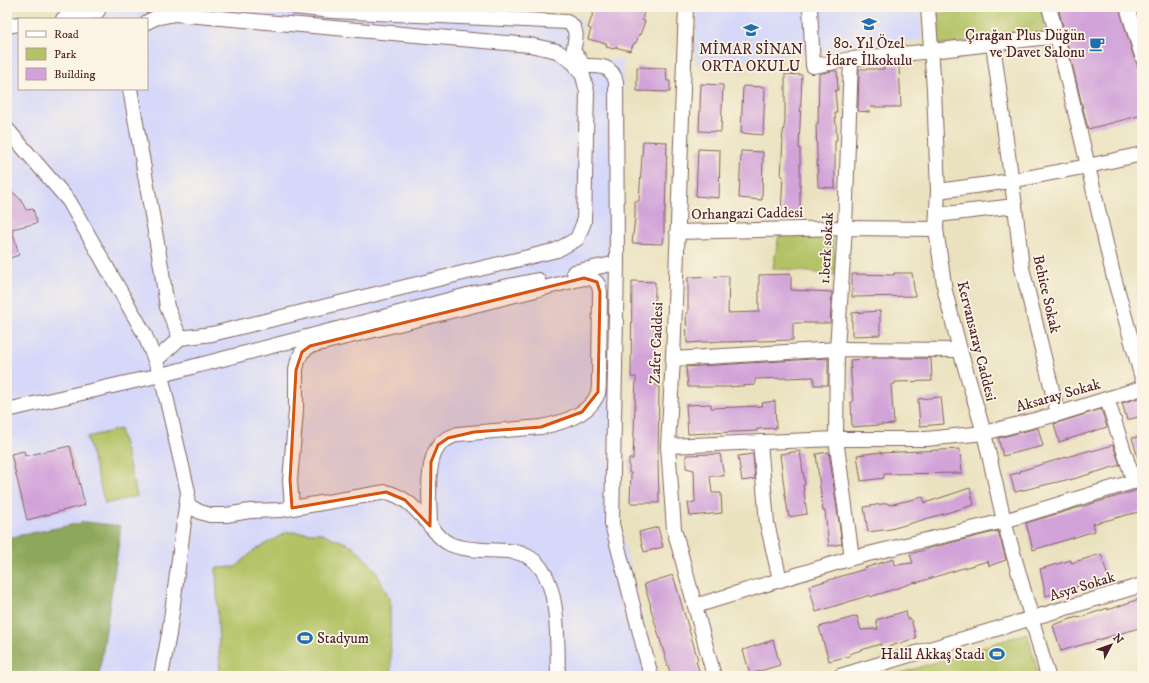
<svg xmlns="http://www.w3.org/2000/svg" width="1149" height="683" viewBox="0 0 1149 683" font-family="'IM FELL DW Pica',serif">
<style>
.built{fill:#d5d8f9}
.green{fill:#b2c265;stroke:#7e7048}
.forest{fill:#8da85a;stroke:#6c6442}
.building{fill:#d1a3d9}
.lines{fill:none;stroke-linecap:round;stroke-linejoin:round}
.minor-casing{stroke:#82635f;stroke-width:16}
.minor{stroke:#fff;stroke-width:14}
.marked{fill:#d8530f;fill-opacity:0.2;stroke:#d8530f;stroke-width:3;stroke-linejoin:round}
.labels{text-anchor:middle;stroke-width:3.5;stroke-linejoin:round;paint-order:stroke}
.poi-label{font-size:15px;fill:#4a1f2b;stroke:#fcf5e5;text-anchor:end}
.street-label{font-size:15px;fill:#4a1f2b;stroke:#fcf5e5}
</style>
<rect width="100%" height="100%" fill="#fcf5e5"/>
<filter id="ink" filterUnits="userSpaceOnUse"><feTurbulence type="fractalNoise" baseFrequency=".025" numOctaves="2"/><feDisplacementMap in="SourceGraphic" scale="8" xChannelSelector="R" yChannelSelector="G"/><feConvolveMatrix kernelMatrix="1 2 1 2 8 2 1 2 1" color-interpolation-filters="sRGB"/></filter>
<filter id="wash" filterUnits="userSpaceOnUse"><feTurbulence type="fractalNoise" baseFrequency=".012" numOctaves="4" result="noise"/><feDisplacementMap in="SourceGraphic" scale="16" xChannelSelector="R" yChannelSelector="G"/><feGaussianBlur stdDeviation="0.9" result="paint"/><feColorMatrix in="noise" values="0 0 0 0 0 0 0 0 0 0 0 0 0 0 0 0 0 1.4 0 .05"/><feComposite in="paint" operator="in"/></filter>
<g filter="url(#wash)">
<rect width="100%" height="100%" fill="#eae2bf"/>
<!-- built -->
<g class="built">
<polygon points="92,7 408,7 457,9 582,18 581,51 586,58 623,60 619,302 620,527 657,676 7,676 7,21 19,19 19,89 147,89 147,19 23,19 58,15"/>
<polygon points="697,7 804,7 807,53 695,64"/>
<polygon points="816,7 920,7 922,40 817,51"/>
</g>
<!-- green -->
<g class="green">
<polygon points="1011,7 1040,7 1043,16 1046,34 935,45 934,14"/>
<polygon points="833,234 836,275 773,268 779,235"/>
<polygon points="120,429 137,496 105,504 87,437"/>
<polygon points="287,532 321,533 353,546 375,569 390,600 391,676 220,676 216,568 236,567 253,551"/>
<polygon points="1027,633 1039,676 892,676"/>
</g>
<!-- forest -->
<polygon class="forest" points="86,522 120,526 120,535 99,676 7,676 7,538"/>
<g id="blocks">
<!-- building -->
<g class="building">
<polygon points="595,7 645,7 642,20 645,21 640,35 639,34 636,43 634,43 630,51 615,47 614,49 606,47 607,44 588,39 591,29 588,28"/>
<polygon points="1058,7 1119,7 1134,58 1136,62 1142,81 1142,115 1088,129"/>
<polygon points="884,65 899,65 901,107 871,107 870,112 858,111 859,69 884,69"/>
<polygon points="637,67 666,68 667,81 670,81 670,92 637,91"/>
<polygon points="832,71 837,71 838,90 835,91 837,113 835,113 837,140 835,140 835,188 818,187 816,124 818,124 819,74"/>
<polygon points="785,74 802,75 799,148 800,148 800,214 781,213 783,176 781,176 783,139 782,139 785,121"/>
<polygon points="701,84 723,85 721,132 699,131"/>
<polygon points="743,86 765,87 763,135 741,133"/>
<polygon points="643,141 667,142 665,214 664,214 664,233 663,244 632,243 635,218 635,201 639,201"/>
<polygon points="698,149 720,150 719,198 696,196"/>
<polygon points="741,151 763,152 762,200 739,198"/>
<polygon points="7,188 16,195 20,199 23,204 26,210 33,209 37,223 12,229 19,255 7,259"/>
<polygon points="894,273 912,273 915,296 852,297 852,274 894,275"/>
<polygon points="791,274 791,290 832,292 830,323 793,323 793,340 723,342 723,341 687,343 686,313 688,313 688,277 729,276 728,313 759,312 759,275"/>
<polygon points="632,281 655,282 654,385 659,385 658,459 659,503 630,503 631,473 629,473 629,459 633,459 636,377 631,377"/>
<polygon points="880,311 880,335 852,336 852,313"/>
<polygon points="828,358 828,385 814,385 814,377 755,379 755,385 727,387 688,387 686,367"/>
<polygon points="876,358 931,358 932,381 895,382 895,384 891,385 894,424 852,427 851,402 853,402 850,360"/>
<polygon points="941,397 944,424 920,426 918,399"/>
<polygon points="1142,397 1142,416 1127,420 1122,403"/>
<polygon points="775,401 776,428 757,429 757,431 688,434 686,405 711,404 711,408 763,406 762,403"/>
<polygon points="1101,409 1107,427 1059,442 1054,424"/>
<polygon points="1038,428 1043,446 1003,456 998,438"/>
<polygon points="1142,436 1142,464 1140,464 1132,438"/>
<polygon points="1113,445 1120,465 1070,480 1070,479 1015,492 1010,475 1021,472 1020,471 1063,458 1091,450 1092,451"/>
<polygon points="70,446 85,505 27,520 11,454 24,451 25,456"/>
<polygon points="960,449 962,473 884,474 884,478 861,481 857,455 881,452 881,453"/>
<polygon points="800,451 805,485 803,485 807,514 789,517 785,495 780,454"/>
<polygon points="829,452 842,544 829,546 825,511 823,511 816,454"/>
<polygon points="720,454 724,476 710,476 712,493 721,493 722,513 690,516 688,503 695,502 694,470 686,468 686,455"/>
<polygon points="753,454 755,479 742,481 738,456"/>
<polygon points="970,488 974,505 891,529 868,532 864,507 888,503 889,505 923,497 925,503"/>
<polygon points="1142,489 1142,511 1093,524 1095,531 1033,550 1026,523"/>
<polygon points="658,527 663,547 644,552 639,532"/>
<polygon points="998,531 1006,560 989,566 988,561 960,569 916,583 916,582 870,597 870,595 816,612 809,586 865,569 864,568 894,559 895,565 913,563 910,554 938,546"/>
<polygon points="1101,554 1109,580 1092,584 1092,582 1046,596 1040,569 1071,560 1071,563"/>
<polygon points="673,575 698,660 696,661 701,676 671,676 650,606 651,606 644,584"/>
<polygon points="1139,599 1142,610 1142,627 1061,651 1053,625 1077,617 1078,618 1108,608 1108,610"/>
<polygon points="906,611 907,619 911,619 916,638 882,649 880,644 849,654 850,656 829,661 819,627 857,616 861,630 878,629 876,620"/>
<polygon points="773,640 780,665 750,674 743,650"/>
</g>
</g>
</g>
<g filter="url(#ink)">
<use href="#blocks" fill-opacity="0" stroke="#82635f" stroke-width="1"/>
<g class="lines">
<defs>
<g id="minor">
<path d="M295 7 332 11 567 22C580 28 575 41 573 52L579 58 583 66C598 66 612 64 616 82L617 263 612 524 651 676"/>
<polyline points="686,7 673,359 668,446 674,529 714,676"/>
<polyline points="810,7 813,66 851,59 932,51 1057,36 1049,7"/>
<polyline points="928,7 934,89 938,191 936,229 945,291 960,350 984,433 1004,521 1048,676"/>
<polyline points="1127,7 1142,56"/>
<polyline points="63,19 71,18 98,11 97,7"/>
<polyline points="147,22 155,18 175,14 530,45 557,51 574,63 583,76 587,92 584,222 577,239 557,250 212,334 180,338 155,361"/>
<polyline points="7,26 19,24"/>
<polyline points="1057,36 1088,166 1142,154"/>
<polyline points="993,44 1015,206 1022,268 1058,414"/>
<polyline points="851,59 845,228 837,349 836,439 852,558"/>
<polyline points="130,89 161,266 167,307 180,338"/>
<polyline points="7,129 69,201 144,333 161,375 188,492 169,634 161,676"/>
<polyline points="938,191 1011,181 1088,166 1113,274 1142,378"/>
<polyline points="937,215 1015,206"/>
<polyline points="677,232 845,228 936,229"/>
<polyline points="574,272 617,263"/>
<polyline points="673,359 837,349 960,350"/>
<polyline points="1107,399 1134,482"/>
<polyline points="7,410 161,375 479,292 538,280"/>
<polyline points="760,442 767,523 780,580"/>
<polyline points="668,446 836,439 926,439 984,433 1058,414 1142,388"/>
<path d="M187 502 191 507 200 512 210 515H226L250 511 281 510 386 492C408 497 419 513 433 529 437 534 442 540 448 543 461 551 493 550 508 551 520 552 533 557 540 567 560 591 557 646 558 676"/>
<path d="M292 508 290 480 296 411V370L298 360 302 352 310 346 584 278C595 278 599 282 600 292L599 380C599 384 599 389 598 393 590 415 562 423 541 427L458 434C451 437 442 440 438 447 425 464 430 505 430 526"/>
<polyline points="695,606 852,558 1004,521 1142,479"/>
<polyline points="840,676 1142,585"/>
</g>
</defs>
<!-- minor casing -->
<use href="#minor" class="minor-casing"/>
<!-- minor -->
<use href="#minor" class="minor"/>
</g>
</g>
<!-- marked area -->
<path class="marked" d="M584 278 597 282 600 292 598 392 582 412 541 427 474 432 448 438 438 445 431 462 430 526 405 500 386 492 292 508 290 480 296 370 302 352 310 346Z"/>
<!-- icons -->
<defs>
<symbol id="school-bare" viewBox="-9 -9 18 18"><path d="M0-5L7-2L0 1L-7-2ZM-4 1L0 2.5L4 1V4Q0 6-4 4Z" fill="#1f6fb2" stroke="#fcf5e5" stroke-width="2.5" paint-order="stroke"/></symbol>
<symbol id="cafe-bare" viewBox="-9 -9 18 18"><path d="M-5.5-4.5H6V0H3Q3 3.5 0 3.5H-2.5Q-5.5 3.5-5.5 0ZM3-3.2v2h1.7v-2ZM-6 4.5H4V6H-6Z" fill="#1f6fb2" stroke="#fcf5e5" stroke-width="2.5" paint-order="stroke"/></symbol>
<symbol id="stadium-bare" viewBox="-9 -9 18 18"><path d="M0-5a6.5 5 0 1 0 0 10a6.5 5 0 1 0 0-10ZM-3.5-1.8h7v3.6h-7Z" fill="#1f6fb2" stroke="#fcf5e5" stroke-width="2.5" paint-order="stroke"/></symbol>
</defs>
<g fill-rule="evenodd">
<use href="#school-bare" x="858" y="13" width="22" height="22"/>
<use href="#school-bare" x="740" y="19" width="22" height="22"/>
<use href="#cafe-bare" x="1086" y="33" width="22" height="22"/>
<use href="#stadium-bare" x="294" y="627" width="22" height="22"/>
<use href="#stadium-bare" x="986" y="643" width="22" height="22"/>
</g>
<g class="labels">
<!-- poi labels -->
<g class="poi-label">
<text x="1085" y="40">Çırağan Plus Düğün<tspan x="1085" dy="17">ve Davet Salonu</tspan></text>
<text x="869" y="48" text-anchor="middle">80. Yıl Özel<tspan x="869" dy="17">İdare İlkokulu</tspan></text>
<text x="751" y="54" text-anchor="middle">MİMAR SİNAN<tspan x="751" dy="17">ORTA OKULU</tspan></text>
<text x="317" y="643" text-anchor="start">Stadyum</text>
<text x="985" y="659">Halil Akkaş Stadı</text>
</g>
<!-- street labels -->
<g class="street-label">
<text transform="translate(747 213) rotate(-1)" y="5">Orhangazi Caddesi</text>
<text transform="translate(826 248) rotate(-87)" y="5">1.berk sokak</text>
<text transform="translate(1047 294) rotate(77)" y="5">Behice Sokak</text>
<text transform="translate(977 341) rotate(76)" y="5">Kervansaray Caddesi</text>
<text transform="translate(656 343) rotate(-88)" y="5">Zafer Caddesi</text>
<text transform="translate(1058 395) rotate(-16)" y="5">Aksaray Sokak</text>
<text transform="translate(1082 586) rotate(-17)" y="5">Asya Sokak</text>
</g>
</g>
<!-- margin -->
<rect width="1149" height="683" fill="none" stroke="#fcf5e5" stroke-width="24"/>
<!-- legend -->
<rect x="18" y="18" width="130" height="72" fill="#fcf5e5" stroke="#b59f9b"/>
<rect x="26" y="31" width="20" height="6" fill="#ffffff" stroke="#b59f9b"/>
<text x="54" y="38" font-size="12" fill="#4a1f2b">Road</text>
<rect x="26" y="48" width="20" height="12" fill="#b2c265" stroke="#b59f9b"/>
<text x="54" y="58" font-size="12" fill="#4a1f2b">Park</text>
<rect x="26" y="68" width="20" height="12" fill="#d1a3d9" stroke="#b59f9b"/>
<text x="54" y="78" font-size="12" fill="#4a1f2b">Building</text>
<!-- north arrow -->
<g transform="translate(1111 645) rotate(49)" stroke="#fcf5e5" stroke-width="3" paint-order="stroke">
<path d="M0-3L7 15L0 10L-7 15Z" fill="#4a1f2b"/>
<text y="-6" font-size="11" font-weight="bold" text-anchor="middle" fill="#4a1f2b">N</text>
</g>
</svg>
